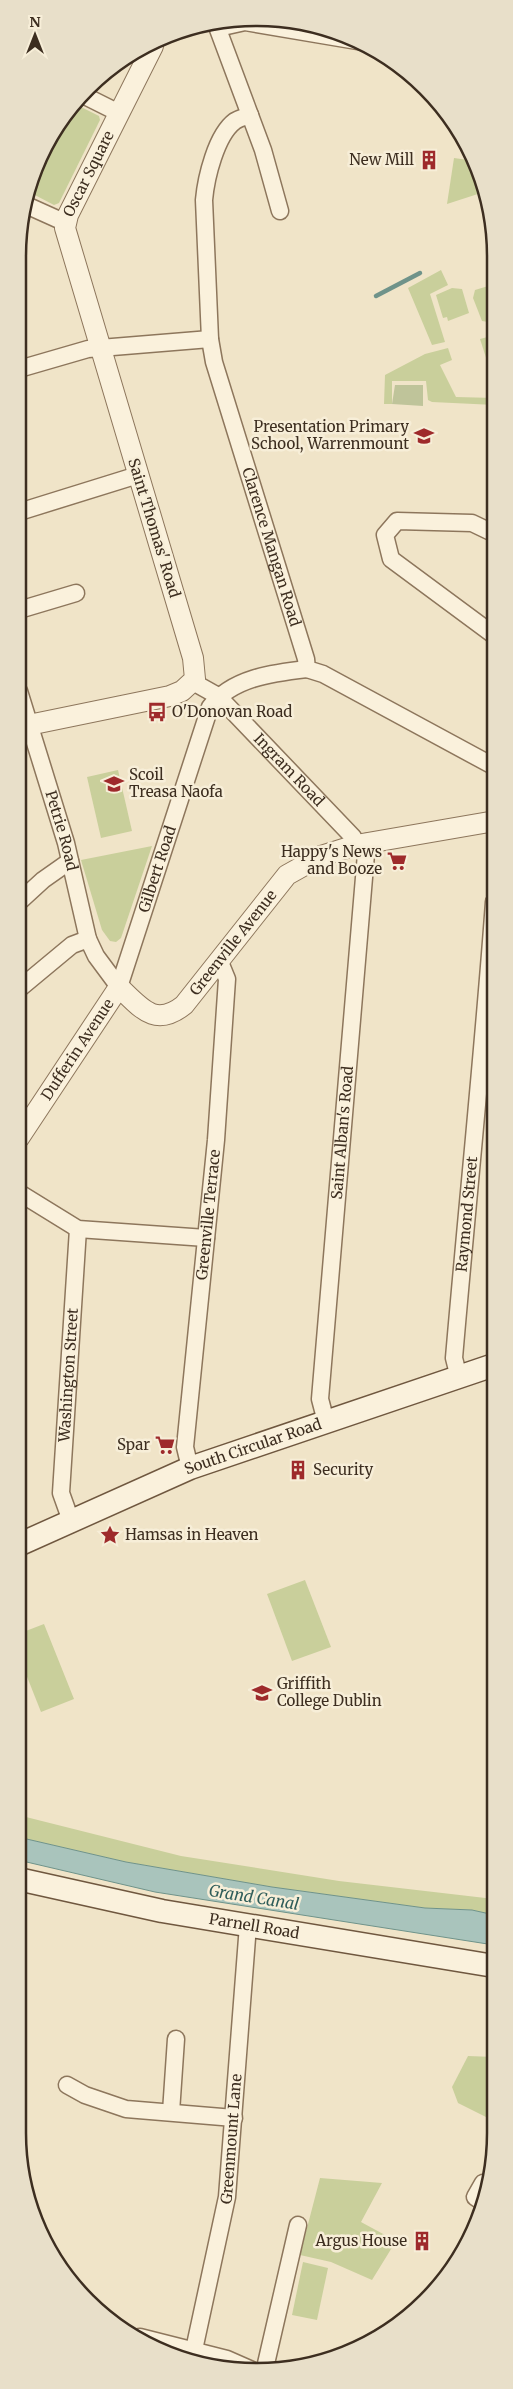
<svg xmlns="http://www.w3.org/2000/svg" width="513" height="2389" viewBox="0 0 513 2389" font-family="Merriweather,serif">
<style>
.green{fill:#c9cf9b}
.cemetery{fill:#bfc49a}
.water{fill:#a9c4bc;stroke:#6f938a}
.lines{fill:none;stroke-linecap:round;stroke-linejoin:round}
.stream{stroke:#6f938a;stroke-width:4.5}
.minor-casing{stroke:#8d765c;stroke-width:19}
.tertiary-casing{stroke:#8d765c;stroke-width:22}
.secondary-casing{stroke:#6f573f;stroke-width:25}
.minor{stroke:#faf1dc;stroke-width:16}
.tertiary{stroke:#faf1dc;stroke-width:20}
.secondary{stroke:#faf1dc;stroke-width:22}
.labels{text-anchor:middle;stroke-width:5;stroke-linejoin:round;paint-order:stroke}
.poi-label{font-size:15px;fill:#3d2e20;stroke:#f7eed8;text-anchor:end}
.street-label{font-size:15px;fill:#3d2e20;stroke:#f7eed8}
.water-label{font-size:16px;font-style:italic;fill:#2f5d5a;stroke:#f7eed8}
.rim{fill:none;stroke:#3d2e20;stroke-width:2.5}
</style>
<rect width="100%" height="100%" fill="#f0e4c8"/>
<!-- green -->
<g class="green">
<polygon points="77,105 99,116 100,120 59,203 54,205 31,193 49,137"/>
<polygon points="454,158 475,161 484,192 447,204"/>
<polygon points="441,270 448,285 430,294 445,342 432,345 408,288"/>
<polygon points="495,284 495,323 482,321 473,298 475,290"/>
<polygon points="452,288 462,289 469,313 448,321 447,317 443,318 436,295"/>
<polygon points="495,335 495,369 490,370 480,339"/>
<polygon points="448,348 452,360 440,365 456,397 495,398 495,405 432,402 428,400 426,381 392,381 392,404 384,404 385,375 425,354"/>
<polygon points="118,770 132,831 101,838 87,777"/>
<polygon points="152,846 121,938 116,942 110,941 102,930 81,860"/>
<polygon points="305,1580 331,1647 292,1661 267,1594"/>
<polygon points="44,1624 74,1699 41,1712 18,1654 18,1634"/>
<polygon points="18,1815 181,1856 339,1881 494,1899 494,1912 490,1914 472,1910 425,1908 272,1887 126,1862 18,1837"/>
<polygon points="468,2056 494,2057 494,2121 458,2103 452,2087"/>
<polygon points="320,2178 382,2183 361,2222 396,2241 372,2280 331,2262 300,2255"/>
<polygon points="303,2262 328,2268 317,2320 292,2315"/>
</g>
<!-- cemetery -->
<polygon class="cemetery" points="395,385 423,385 423,406 392,404"/>
<!-- water -->
<polygon class="water" points="18,1837 126,1862 272,1887 425,1908 472,1910 490,1914 494,1912 494,1945 155,1892 18,1860"/>
<g class="lines">
<!-- stream -->
<polyline class="stream" points="376,296 420,273"/>
<defs>
<g id="minor">
<polyline points="216,24 263,150 280,211"/>
<polyline points="218,28 245,22 363,42"/>
<polyline points="85,96 119,113"/>
<path id="s1" d="M250 115C245 117 240 118 235 121 216 135 206 178 204 200L210 339 214 362 306 659 307 669 323 674 495 767"/>
<polyline points="26,205 66,223"/>
<polyline points="19,369 88,349 210,339"/>
<polyline points="19,512 138,475"/>
<polyline points="19,610 76,593"/>
<polyline points="495,636 391,559 385,535 397,521 472,523 495,534"/>
<path id="s2" d="M193 682 218 696 353 837 356 845"/>
<path id="s3" d="M19 691 66 843 88 939"/>
<polyline points="19,902 43,880 70,861"/>
<path id="s4" d="M119 987 210 707C232 678 272 673 307 669"/>
<polyline points="19,989 72,945 88,939 96,956 119,987"/>
<polyline points="18,1192 78,1229 206,1238"/>
<path id="s5" d="M459 1378 454 1358C467 1206 483 1054 494 902"/>
<path id="s6" d="M326 1422 320 1399 367 842"/>
<path id="s7" d="M190 1468 185 1447 216 1140 227 979 220 962"/>
<path id="s8" d="M71 1521 61 1493 78 1229"/>
<polyline points="67,2085 85,2095 126,2109 234,2118"/>
<polyline points="171,2112 176,2039"/>
<polyline points="481,2201 475,2197 483,2183"/>
<polyline points="140,2337 227,2359 252,2370"/>
<path id="s9" d="M192 2359 227 2197 248 1925"/>
<polyline points="265,2368 298,2225"/>
</g>
<g id="tertiary">
<path id="s10" d="M19 727 170 696 182 691 195 679 193 658 65 228 68 215 153 46"/>
<path id="s11" d="M19 1138 119 987C141 1008 155 1028 184 1005L287 875 321 856 356 845 495 821"/>
</g>
<g id="secondary">
<path id="s12" d="M18 1545 190 1468 494 1365"/>
<path id="s13" d="M18 1879 162 1911 494 1966"/>
</g>
</defs>
<!-- minor casing -->
<use href="#minor" class="minor-casing"/>
<!-- tertiary casing -->
<use href="#tertiary" class="tertiary-casing"/>
<!-- secondary casing -->
<use href="#secondary" class="secondary-casing"/>
<!-- minor -->
<use href="#minor" class="minor"/>
<!-- tertiary -->
<use href="#tertiary" class="tertiary"/>
<!-- secondary -->
<use href="#secondary" class="secondary"/>
</g>
<!-- icons -->
<defs>
<symbol id="building-bare" viewBox="-9 -9 18 18"><path d="M-4-6H4V6H1V3H-1V6H-4ZM-2.5-4.3h1.7v1.8h-1.7ZM.8-4.3h1.7v1.8H.8ZM-2.5-1h1.7V.8h-1.7ZM.8-1h1.7V.8H.8Z" fill="#9e2a2b" stroke="#f7eed8" stroke-width="2.5" paint-order="stroke"/></symbol>
<symbol id="school-bare" viewBox="-9 -9 18 18"><path d="M0-5L7-2L0 1L-7-2ZM-4 1L0 2.5L4 1V4Q0 6-4 4Z" fill="#9e2a2b" stroke="#f7eed8" stroke-width="2.5" paint-order="stroke"/></symbol>
<symbol id="bus-bare" viewBox="-9 -9 18 18"><path d="M-5-6H5V4H4V6H2V4H-2V6H-4V4H-5ZM-3.5-4V0h7V-4ZM-3.5 1.2v1.5H-2V1.2ZM2 1.2v1.5H3.5V1.2Z" fill="#9e2a2b" stroke="#f7eed8" stroke-width="2.5" paint-order="stroke"/></symbol>
<symbol id="supermarket-bare" viewBox="-9 -9 18 18"><path d="M-6-5.5h2.5l.6 2H6L4.5 2H-2.5L-4.4-4H-6ZM-1.5 3.2a1.3 1.3 0 1 0 .1 0ZM3 3.2a1.3 1.3 0 1 0 .1 0Z" fill="#9e2a2b" stroke="#f7eed8" stroke-width="2.5" paint-order="stroke"/></symbol>
<symbol id="sight-bare" viewBox="-9 -9 18 18"><path d="M0-6L1.8-2.2L6-1.7L2.9 1.2L3.7 5.4L0 3.3L-3.7 5.4L-2.9 1.2L-6-1.7L-1.8-2.2Z" fill="#9e2a2b" stroke="#f7eed8" stroke-width="2.5" paint-order="stroke"/></symbol>
<symbol id="university-bare" viewBox="-9 -9 18 18"><path d="M0-5L7-2L0 1L-7-2ZM-4 1L0 2.5L4 1V4Q0 6-4 4Z" fill="#9e2a2b" stroke="#f7eed8" stroke-width="2.5" paint-order="stroke"/></symbol>
</defs>
<g fill-rule="evenodd">
<use href="#building-bare" x="415" y="146" width="28" height="28"/>
<use href="#school-bare" x="410" y="422" width="28" height="28"/>
<use href="#bus-bare" x="143" y="698" width="28" height="28"/>
<use href="#school-bare" x="100" y="770" width="28" height="28"/>
<use href="#supermarket-bare" x="383" y="847" width="28" height="28"/>
<use href="#supermarket-bare" x="151" y="1431" width="28" height="28"/>
<use href="#building-bare" x="284" y="1456" width="28" height="28"/>
<use href="#sight-bare" x="96" y="1521" width="28" height="28"/>
<use href="#university-bare" x="248" y="1679" width="28" height="28"/>
<use href="#building-bare" x="408" y="2227" width="28" height="28"/>
</g>
<g class="labels">
<!-- poi labels -->
<g class="poi-label">
<text x="414" y="165">New Mill</text>
<text x="409" y="432">Presentation Primary<tspan x="409" dy="17">School, Warrenmount</tspan></text>
<text x="172" y="717" text-anchor="start">O'Donovan Road</text>
<text x="129" y="780" text-anchor="start">Scoil<tspan x="129" dy="17">Treasa Naofa</tspan></text>
<text x="382" y="857">Happy's News<tspan x="382" dy="17">and Booze</tspan></text>
<text x="150" y="1450">Spar</text>
<text x="313" y="1475" text-anchor="start">Security</text>
<text x="125" y="1540" text-anchor="start">Hamsas in Heaven</text>
<text x="277" y="1689" text-anchor="start">Griffith<tspan x="277" dy="17">College Dublin</tspan></text>
<text x="407" y="2246">Argus House</text>
</g>
<!-- street labels -->
<g class="street-label">
<text dy="5" stroke="none"><textPath href="#s10" startOffset="714">Oscar Square</textPath></text>
<text transform="translate(154 528) rotate(73)" y="5">Saint Thomas' Road</text>
<text dy="5" stroke="none"><textPath href="#s1" startOffset="459">Clarence Mangan Road</textPath></text>
<text dy="5" stroke="none"><textPath href="#s2" startOffset="131">Ingram Road</textPath></text>
<text dy="5" stroke="none"><textPath href="#s3" startOffset="146">Petrie Road</textPath></text>
<text dy="5" stroke="none"><textPath href="#s4" startOffset="124">Gilbert Road</textPath></text>
<text dy="5" stroke="none"><textPath href="#s11" startOffset="338">Greenville Avenue</textPath></text>
<text dy="5" stroke="none"><textPath href="#s11" startOffset="106">Dufferin Avenue</textPath></text>
<text dy="5" stroke="none"><textPath href="#s6" startOffset="291">Saint Alban's Road</textPath></text>
<text dy="5" stroke="none"><textPath href="#s7" startOffset="255">Greenville Terrace</textPath></text>
<text dy="5" stroke="none"><textPath href="#s5" startOffset="165">Raymond Street</textPath></text>
<text dy="5" stroke="none"><textPath href="#s8" startOffset="148">Washington Street</textPath></text>
<text dy="5" stroke="none"><textPath href="#s12" startOffset="255">South Circular Road</textPath></text>
<text dy="5" stroke="none"><textPath href="#s13" startOffset="241">Parnell Road</textPath></text>
<text dy="5" stroke="none"><textPath href="#s9" startOffset="224">Greenmount Lane</textPath></text>
</g>
<!-- water labels -->
<g class="water-label">
<text transform="translate(254 1897) rotate(9)" y="6">Grand Canal</text>
</g>
</g>
<!-- crop -->
<path d="M0 0H513V2389H0ZM256 26H257A230 230 0 0 1 487 256V2133A230 230 0 0 1 257 2363H256A230 230 0 0 1 26 2133V256A230 230 0 0 1 256 26Z" fill="#e8dfc9" fill-rule="evenodd"/>
<path class="rim" d="M256 26H257A230 230 0 0 1 487 256V2133A230 230 0 0 1 257 2363H256A230 230 0 0 1 26 2133V256A230 230 0 0 1 256 26Z"/>
<!-- north arrow -->
<g transform="translate(35 35)" stroke="#f7eed8" stroke-width="4" paint-order="stroke">
<path d="M0-4L9 19L0 12L-9 19Z" fill="#3d2e20"/>
<text y="-8" font-size="14" font-weight="bold" text-anchor="middle" fill="#3d2e20">N</text>
</g>
</svg>
